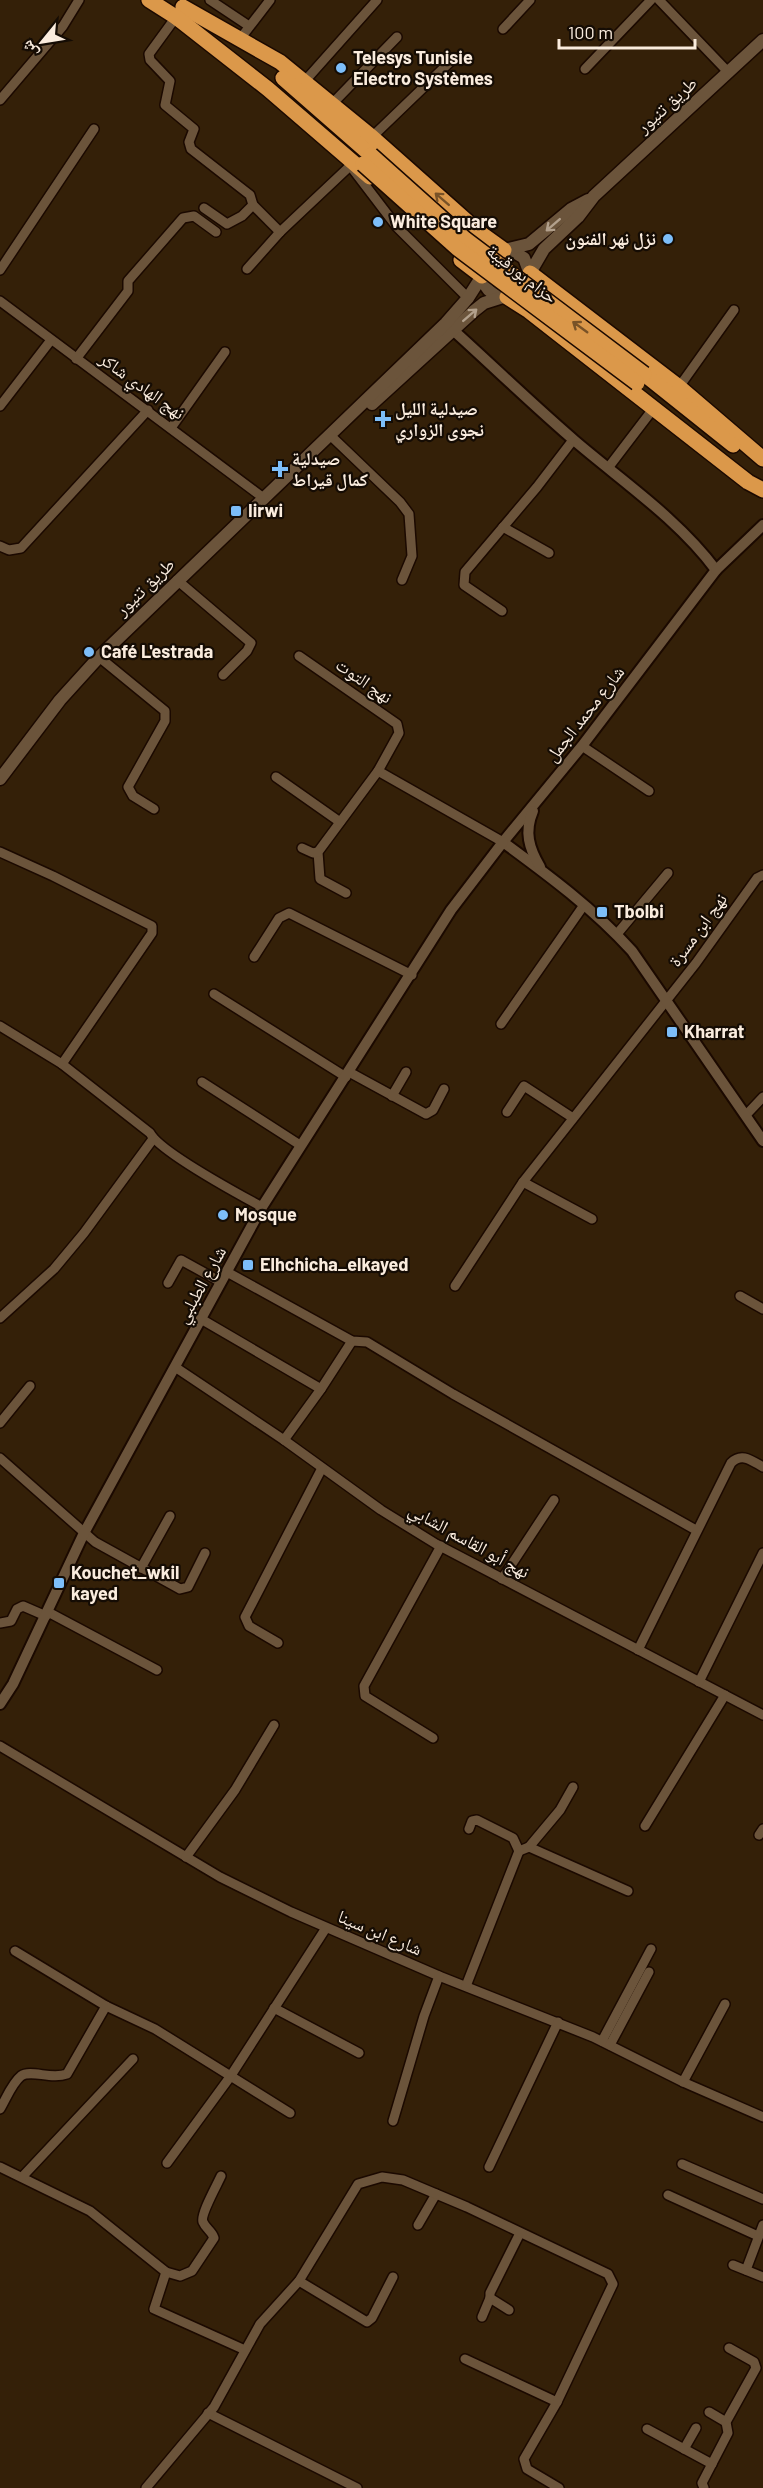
<svg xmlns="http://www.w3.org/2000/svg" width="763" height="2488" viewBox="0 0 763 2488" font-family="Barlow,'Noto Naskh Arabic',sans-serif">
<style>
.lines{fill:none;stroke-linecap:round;stroke-linejoin:round}
.minor-casing{stroke:#1b0900;stroke-width:12}
.tertiary-casing{stroke:#1b0900;stroke-width:14}
.secondary-casing{stroke:#1b0900;stroke-width:15}
.trunk-casing{stroke:#1b0900;stroke-width:18}
.minor{stroke:#6b543b;stroke-width:9}
.tertiary{stroke:#6b543b;stroke-width:10}
.secondary{stroke:#6b543b;stroke-width:12}
.trunk{stroke:#db984a;stroke-width:15}
.trunk-bridge-casing{stroke:#1b0900;stroke-width:18;stroke-linecap:butt}
.trunk-bridge{stroke:#db984a;stroke-width:15}
.oneway{stroke:#785227}
.oneway2{stroke:#b2a08c}
.poi-dot{fill:#7dbef9;stroke:#150c04;stroke-width:2}
.labels{text-anchor:middle;stroke-width:4.5;stroke-linejoin:round;paint-order:stroke}
.poi-label{font-size:18px;font-weight:bold;fill:#faecde;stroke:#150c04;text-anchor:start}
.street-label{font-size:18px;fill:#faecde;stroke:#150c04}
</style>
<rect width="100%" height="100%" fill="#342008"/>
<g class="lines">
<defs>
<g id="minor">
<polyline points="210,0 249,26"/>
<polyline points="659,0 729,73"/>
<polyline points="176,17 149,54 150,60 170,81 165,105 194,129 189,142 191,149 250,195 253,205 242,216 227,224 204,208"/>
<polyline points="503,29 530,0"/>
<polyline points="240,39 270,0"/>
<polyline points="585,69 651,0"/>
<polyline points="304,82 377,0"/>
<polyline points="0,100 63,26 79,0"/>
<polyline points="332,104 397,37"/>
<polyline points="372,137 452,60"/>
<polyline points="352,168 397,227 468,298"/>
<polyline points="253,205 280,232"/>
<polyline points="247,269 280,232 350,166"/>
<polyline points="0,270 94,129"/>
<polyline points="0,301 265,499"/>
<polyline points="76,359 128,291 128,281 183,218 194,216 216,232"/>
<polyline points="679,387 734,310"/>
<polyline points="0,406 51,340"/>
<polyline points="171,428 225,352"/>
<polyline points="331,436 400,502 409,514 412,556 402,580"/>
<polyline points="608,468 650,413"/>
<polyline points="503,527 549,553"/>
<polyline points="0,546 9,550 21,548 148,410"/>
<polyline points="177,580 251,643 247,651 223,675"/>
<polyline points="502,611 464,585 465,572 537,487 573,440"/>
<polyline points="299,656 397,724 399,733 378,771 318,852 320,879 346,893"/>
<polyline points="99,657 165,711 165,721 128,787 133,796 154,809"/>
<polyline points="582,746 649,791"/>
<polyline points="378,771 503,842"/>
<polyline points="276,777 340,822"/>
<polyline points="302,848 313,853 318,852"/>
<polyline points="0,852 53,876 152,926 152,933 62,1064"/>
<polyline points="617,934 668,873"/>
<polyline points="254,957 279,918 289,913 412,975"/>
<polyline points="214,994 346,1077"/>
<polyline points="501,1024 584,905"/>
<path d="M0 1026 62 1064 150 1133C160 1152 240 1195 262 1207"/>
<polyline points="349,1072 426,1114 433,1110 444,1089"/>
<polyline points="202,1082 300,1145"/>
<polyline points="392,1096 406,1072"/>
<polyline points="507,1112 524,1086 573,1118"/>
<polyline points="746,1115 763,1097"/>
<polyline points="523,1182 592,1219"/>
<polyline points="227,1272 352,1341 367,1342 453,1394 696,1530"/>
<polyline points="168,1283 181,1260 221,1282"/>
<polyline points="455,1286 523,1182 696,963 757,878 763,875"/>
<polyline points="740,1296 763,1309"/>
<polyline points="0,1318 54,1269 84,1233 153,1139"/>
<polyline points="201,1319 321,1389"/>
<polyline points="175,1367 284,1440 381,1510 436,1544 763,1715"/>
<polyline points="0,1423 30,1386"/>
<polyline points="284,1440 321,1389 352,1341"/>
<polyline points="0,1458 95,1542 180,1589 188,1587 205,1553"/>
<polyline points="141,1568 170,1516"/>
<polyline points="502,1579 554,1500"/>
<polyline points="48,1612 157,1670"/>
<polyline points="0,1623 11,1621 17,1609 23,1606 46,1616"/>
<polyline points="278,1643 249,1626 245,1617 322,1468"/>
<path d="M638 1650 731 1463C742 1452 752 1461 763 1467"/>
<polyline points="699,1682 763,1553"/>
<polyline points="433,1738 365,1696 364,1686 441,1546"/>
<polyline points="0,1746 220,1877 291,1912 439,1976 593,2037 683,2082 763,2117"/>
<polyline points="645,1826 725,1695"/>
<polyline points="759,1835 763,1829"/>
<polyline points="529,1847 560,1810 573,1787"/>
<polyline points="519,1851 529,1847 628,1891"/>
<polyline points="186,1857 235,1790 274,1725"/>
<polyline points="15,1951 106,2006 155,2029 290,2113"/>
<polyline points="466,1986 519,1851 513,1838 477,1820 472,1821 469,1829"/>
<polyline points="274,2008 359,2053"/>
<polyline points="602,2041 651,1949"/>
<polyline points="610,2045 649,1972"/>
<polyline points="683,2082 725,2004"/>
<path d="M0 2109C6 2099 12 2083 21 2076 31 2069 51 2080 67 2074L106 2006"/>
<polyline points="393,2121 424,2016 439,1976"/>
<polyline points="167,2163 230,2077 326,1928"/>
<polyline points="682,2164 763,2199"/>
<path d="M0 2167 90 2211 166 2272 180 2276 192 2271 214 2238C212 2231 206 2229 203 2222 200 2215 217 2185 221 2176"/>
<polyline points="489,2167 558,2022"/>
<polyline points="23,2176 133,2059"/>
<polyline points="668,2195 758,2236"/>
<polyline points="418,2225 436,2194"/>
<polyline points="733,2265 763,2277"/>
<polyline points="746,2270 763,2225"/>
<polyline points="166,2272 154,2309 245,2350"/>
<polyline points="299,2281 367,2322 372,2318 393,2277"/>
<polyline points="509,2310 490,2298 490,2293 520,2233"/>
<polyline points="482,2317 490,2298"/>
<polyline points="465,2359 557,2402"/>
<polyline points="709,2412 726,2422"/>
<polyline points="208,2413 357,2488"/>
<polyline points="647,2429 712,2464"/>
<polyline points="684,2449 696,2428"/>
<polyline points="146,2488 214,2407 260,2324 299,2281 358,2184 382,2177 403,2180 467,2207 608,2274 613,2284 557,2402 524,2459 527,2469 559,2488"/>
<polyline points="704,2488 702,2483 728,2433 726,2422 756,2368 754,2362 729,2348"/>
</g>
<g id="tertiary">
<path d="M453 330C494 367 533 405 575 441 623 482 678 519 716 570L582 746 503 842C548 875 594 909 632 951L763 1141"/>
<polyline points="716,570 763,525"/>
<path d="M533 811C524 832 529 848 540 867"/>
<polyline points="0,1704 13,1684 84,1533 262,1207 451,910 503,842"/>
</g>
<g id="secondary">
<polyline points="511,250 524,258 530,274"/>
<polyline points="496,252 529,244 571,209 588,200"/>
<path d="M482 273C483 291 498 302 516 295"/>
<polyline points="530,273 544,249 578,217 594,196 763,40"/>
<polyline points="372,404 474,311 484,303 503,297"/>
<polyline points="0,779 60,700 99,657 446,323 468,298 482,276"/>
</g>
<g id="trunk">
<polyline points="149,0 182,21"/>
<polyline points="183,7 280,62 372,137 479,232 504,250"/>
<polyline points="176,17 268,89 370,177"/>
<polyline points="283,78 371,155"/>
<polyline points="461,260 482,276"/>
<polyline points="530,273 679,387 763,459"/>
<polyline points="507,297 529,311 748,482 763,490"/>
<polyline points="644,374 733,445"/>
</g>
</defs>
<!-- minor casing -->
<use href="#minor" class="minor-casing"/>
<!-- tertiary casing -->
<use href="#tertiary" class="tertiary-casing"/>
<!-- secondary casing -->
<use href="#secondary" class="secondary-casing"/>
<!-- trunk casing -->
<use href="#trunk" class="trunk-casing"/>
<!-- minor -->
<use href="#minor" class="minor"/>
<!-- tertiary -->
<use href="#tertiary" class="tertiary"/>
<!-- secondary -->
<use href="#secondary" class="secondary"/>
<!-- trunk -->
<use href="#trunk" class="trunk"/>
<defs>
<g id="trunk-bridge">
<polyline points="371,155 465,239 644,374"/>
<polyline points="363,164 457,248 637,383"/>
</g>
</defs>
<!-- trunk-bridge casing -->
<use href="#trunk-bridge" class="trunk-bridge-casing"/>
<!-- trunk-bridge -->
<use href="#trunk-bridge" class="trunk-bridge"/>
</g>
<!-- one-way arrows -->
<defs><path id="oneway-shaft" d="M-6 0H5M1.5-3L5.5 0L1.5 3" fill="none" stroke-width="1.6" stroke-linecap="round" stroke-linejoin="round" transform="scale(1.5)"/></defs>
<g class="oneway">
<use href="#oneway-shaft" transform="translate(442 199) rotate(-139)"/>
<use href="#oneway-shaft" transform="translate(580 327) rotate(-144)"/>
</g>
<g class="oneway2">
<use href="#oneway-shaft" transform="translate(553 225) rotate(139)"/>
<use href="#oneway-shaft" transform="translate(470 315) rotate(-41)"/>
</g>
<!-- markers -->
<g class="poi-dot">
<circle cx="341" cy="68" r="6"/>
<circle cx="378" cy="222" r="6"/>
<circle cx="668" cy="239" r="6"/>
<path d="M380 410h6v6h6v6h-6v6h-6v-6h-6v-6h6z"/>
<path d="M277 460h6v6h6v6h-6v6h-6v-6h-6v-6h6z"/>
<rect x="230" y="505" width="12" height="12" rx="3"/>
<circle cx="89" cy="652" r="6"/>
<rect x="596" y="906" width="12" height="12" rx="3"/>
<rect x="666" y="1026" width="12" height="12" rx="3"/>
<circle cx="223" cy="1215" r="6"/>
<rect x="242" y="1259" width="12" height="12" rx="3"/>
<rect x="53" y="1577" width="12" height="12" rx="3"/>
</g>
<g class="labels">
<!-- poi labels -->
<g class="poi-label">
<text x="353" y="64">Telesys Tunisie<tspan x="353" dy="21">Electro Systèmes</tspan></text>
<text x="390" y="228">White Square</text>
<text x="656" y="245" text-anchor="end">نزل نهر الفنون</text>
<text x="395" y="415">صيدلية الليل<tspan x="395" dy="21">نجوى الزواري</tspan></text>
<text x="292" y="465">صيدلية<tspan x="292" dy="21">كمال قيراط</tspan></text>
<text x="248" y="517">Iirwi</text>
<text x="101" y="658">Café L'estrada</text>
<text x="614" y="918">Tbolbi</text>
<text x="684" y="1038">Kharrat</text>
<text x="235" y="1221">Mosque</text>
<text x="260" y="1271">Elhchicha_elkayed</text>
<text x="71" y="1579">Kouchet_wkil<tspan x="71" dy="21">kayed</tspan></text>
</g>
<!-- street labels -->
<g class="street-label">
<text transform="translate(667 105) rotate(-42)" y="6">طريق تنيور</text>
<text transform="translate(522 274) rotate(38)" y="6">حزام بورقيبة</text>
<text transform="translate(142 386) rotate(36)" y="6">نهج الهادي شاكر</text>
<text transform="translate(145 587) rotate(-44)" y="6">طريق تنيور</text>
<text transform="translate(364 681) rotate(35)" y="6">نهج التوت</text>
<text transform="translate(585 714) rotate(-52)" y="6">شارع محمد الجمل</text>
<text transform="translate(698 930) rotate(-54)" y="6">نهج ابن مسرة</text>
<text transform="translate(201 1285) rotate(-61)" y="6">شارع الطبلبي</text>
<text transform="translate(469 1541) rotate(29)" y="6">نهج أبو القاسم الشابي</text>
<text transform="translate(380 1933) rotate(23)" y="6">شارع ابن سينا</text>
</g>
</g>
<!-- north arrow -->
<g transform="translate(42 42) rotate(240)" stroke="#150c04" stroke-width="4.5" paint-order="stroke">
<path d="M0-4.5L10 22L0 15L-10 22Z" fill="#faecde"/>
<text y="-9" font-size="16" font-weight="bold" text-anchor="middle" fill="#faecde">ش</text>
</g>
<!-- scale -->
<path d="M559 39v9h136v-9" fill="none" stroke="#faecde" stroke-width="3"/>
<text x="568" y="39" font-size="18" fill="#faecde" stroke="#150c04" stroke-width="4.5" paint-order="stroke">100 m</text>
</svg>
